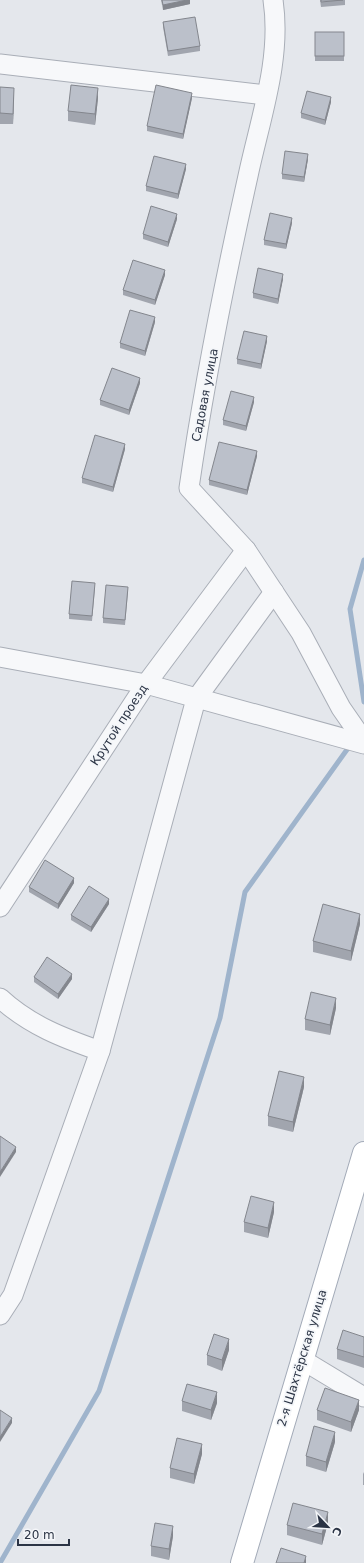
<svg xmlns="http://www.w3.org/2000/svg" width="364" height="1563" viewBox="0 0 364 1563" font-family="'DejaVu Sans',sans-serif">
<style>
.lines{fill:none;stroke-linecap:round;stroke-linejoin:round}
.stream{stroke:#9fb4cc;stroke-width:5}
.minor-casing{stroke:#a9aeb7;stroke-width:21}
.major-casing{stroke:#a3abb8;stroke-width:24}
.minor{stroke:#f7f8fa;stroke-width:19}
.major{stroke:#fff;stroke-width:22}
.wall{fill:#a1a5ae}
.shaded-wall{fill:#83868d}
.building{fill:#bbc0ca;stroke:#83868d}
.labels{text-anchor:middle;stroke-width:3.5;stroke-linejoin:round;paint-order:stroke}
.street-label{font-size:12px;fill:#2b3445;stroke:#f4f6f9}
</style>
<rect width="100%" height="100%" fill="#e4e7ec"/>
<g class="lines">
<!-- stream -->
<g class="stream">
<polyline points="364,560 350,609 364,702"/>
<polyline points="0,1563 99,1391 220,1018 245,892 351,744"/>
</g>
<defs>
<g id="minor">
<path d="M273 0C282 59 260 119 248 176 225 279 204 384 189 488L246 550 301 633 341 708 364 741"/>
<polyline points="0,64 266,95"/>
<polyline points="0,657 146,684 364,744"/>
<polyline points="0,907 146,684 246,550"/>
<path d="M0 998C29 1025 63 1038 100 1051"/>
<polyline points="0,1315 13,1295 100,1051 196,699 274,592"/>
<polyline points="301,1359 364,1397"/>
</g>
<polyline id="major" points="242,1563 364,1153"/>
</defs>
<!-- minor casing -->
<use href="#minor" class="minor-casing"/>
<!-- major casing -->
<use href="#major" class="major-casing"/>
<!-- minor -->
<use href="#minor" class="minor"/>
<!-- major -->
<use href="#major" class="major"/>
</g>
<!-- wall -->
<g class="wall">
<polygon points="161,0 190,0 190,4 163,10"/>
<polygon points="320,0 345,0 345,5 321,7"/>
<polygon points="163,22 200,46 200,51 168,56 163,27"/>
<rect x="315" y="32" width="29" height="29"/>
<polygon points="0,87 14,98 13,124 0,124"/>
<polygon points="98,98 95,125 68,121 68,111"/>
<polygon points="192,98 183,139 147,131 147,126"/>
<polygon points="331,102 325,125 301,118 301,113"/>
<polygon points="308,159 304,182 282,179 282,174"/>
<polygon points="186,169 178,199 146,191 146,186"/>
<polygon points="177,219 168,247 143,239 143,234"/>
<polygon points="292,223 286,249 264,245 264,240"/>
<polygon points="165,275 155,305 123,295 123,290"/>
<polygon points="283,279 278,304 253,298 253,293"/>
<polygon points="155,322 145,356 120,348 120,343"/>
<polygon points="267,341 261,369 237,364 237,359"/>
<polygon points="140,383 129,415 100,405 100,400"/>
<polygon points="254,402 246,431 223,425 223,420"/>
<polygon points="125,449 113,492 82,483 82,478"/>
<polygon points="257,456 247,495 209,485 209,480"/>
<polygon points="95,588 92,621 69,619 69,614"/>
<polygon points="128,592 125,625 103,623 103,618"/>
<polygon points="74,883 58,909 29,892 29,887"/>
<polygon points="109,904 91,932 71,920 71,915"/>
<polygon points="360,924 351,961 313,952 313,941"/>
<polygon points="34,977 72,979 58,999 34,982"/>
<polygon points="336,1008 330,1035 305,1030 305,1019"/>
<polygon points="304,1087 293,1132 268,1126 268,1116"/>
<polygon points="274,1212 268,1238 244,1232 244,1222"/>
<polygon points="364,1337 364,1368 337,1359 337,1349"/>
<polygon points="229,1350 222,1371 207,1365 207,1355"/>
<polygon points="182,1401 217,1403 211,1420 182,1411"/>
<polygon points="317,1410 359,1410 351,1432 317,1420"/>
<polygon points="335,1442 326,1472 306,1466 306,1456"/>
<polygon points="202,1454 194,1484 170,1478 170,1468"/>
<polygon points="364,1472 364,1485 363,1485 363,1474"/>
<polygon points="328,1523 322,1545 287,1535 287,1525"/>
<polygon points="173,1536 169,1560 151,1556 151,1546"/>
</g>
<!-- shaded-wall -->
<g class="shaded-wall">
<polygon points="187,0 190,0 190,4 163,10 163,5"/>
<polygon points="14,88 14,98 13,124 13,114"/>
<polygon points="98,88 98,98 95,125 95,114"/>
<polygon points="192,93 192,98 183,139 183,134"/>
<polygon points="331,97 331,102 325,125 325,120"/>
<polygon points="308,154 308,159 304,182 304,177"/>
<polygon points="186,164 186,169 178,199 178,194"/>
<polygon points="177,214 177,219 168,247 168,242"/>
<polygon points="292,218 292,223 286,249 286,244"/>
<polygon points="165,270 165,275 155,305 155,300"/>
<polygon points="283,274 283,279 278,304 278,299"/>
<polygon points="155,317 155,322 145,356 145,351"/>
<polygon points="267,336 267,341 261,369 261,364"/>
<polygon points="140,378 140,383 129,415 129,410"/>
<polygon points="254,397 254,402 246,431 246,426"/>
<polygon points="125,444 125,449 113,492 113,487"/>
<polygon points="257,451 257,456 247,495 247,490"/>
<polygon points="74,878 74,883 58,909 58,904"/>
<polygon points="109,899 109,904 91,932 91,927"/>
<polygon points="360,914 360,924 351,961 351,951"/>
<polygon points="72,974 72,979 58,999 58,994"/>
<polygon points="336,998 336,1008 330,1035 330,1025"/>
<polygon points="304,1077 304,1087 293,1132 293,1122"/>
<polygon points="16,1147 16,1152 0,1177 0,1172"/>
<polygon points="274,1202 274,1212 268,1238 268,1228"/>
<polygon points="229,1339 229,1350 222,1371 222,1360"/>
<polygon points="217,1392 217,1403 211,1420 211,1410"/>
<polygon points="359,1400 359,1410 351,1432 351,1422"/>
<polygon points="12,1418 12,1423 0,1442 0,1437"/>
<polygon points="335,1432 335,1442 326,1472 326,1462"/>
<polygon points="202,1444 202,1454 194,1484 194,1474"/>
<polygon points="328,1512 328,1523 322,1545 322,1534"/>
<polygon points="173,1526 173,1536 169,1560 169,1549"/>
<polygon points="306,1556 306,1563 304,1563"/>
</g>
<!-- building -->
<g class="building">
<polygon points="162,0 187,0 163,5"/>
<polygon points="321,0 343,0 321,2"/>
<polygon points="195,17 200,46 168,51 163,22"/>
<rect x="315" y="32" width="29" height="24"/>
<polygon points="71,85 98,88 95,114 68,111"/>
<polygon points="156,85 192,93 183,134 147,126"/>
<polygon points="0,87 14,88 13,114 0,113"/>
<polygon points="307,91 331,97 325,120 301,113"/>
<polygon points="285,151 308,154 304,177 282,174"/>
<polygon points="154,156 186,164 178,194 146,186"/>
<polygon points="151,206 177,214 168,242 143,234"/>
<polygon points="270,213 292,218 286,244 264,240"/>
<polygon points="133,260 165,270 155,300 123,290"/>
<polygon points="258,268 283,274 278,299 253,293"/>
<polygon points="130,310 155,317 145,351 120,343"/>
<polygon points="244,331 267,336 261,364 237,359"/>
<polygon points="112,368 140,378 129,410 100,400"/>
<polygon points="231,391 254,397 246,426 223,420"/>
<polygon points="95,435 125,444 113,487 82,478"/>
<polygon points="219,442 257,451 247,490 209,480"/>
<polygon points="72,581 95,583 92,616 69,614"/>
<polygon points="106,585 128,587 125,620 103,618"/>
<polygon points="45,860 74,878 58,904 29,887"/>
<polygon points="89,886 109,899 91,927 71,915"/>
<polygon points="323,904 360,914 351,951 313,941"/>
<polygon points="47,957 72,974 58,994 34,977"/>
<polygon points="311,992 336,998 330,1025 305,1019"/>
<polygon points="279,1071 304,1077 293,1122 268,1116"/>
<polygon points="0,1136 16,1147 0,1172"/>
<polygon points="251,1196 274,1202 268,1228 244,1222"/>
<polygon points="343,1330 364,1337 364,1357 337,1349"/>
<polygon points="214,1334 229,1339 222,1360 207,1355"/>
<polygon points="187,1384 217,1392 211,1410 182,1401"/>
<polygon points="325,1388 359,1400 351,1422 317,1410"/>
<polygon points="0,1410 12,1418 0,1437"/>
<polygon points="314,1426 335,1432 326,1462 306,1456"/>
<polygon points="177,1438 202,1444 194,1474 170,1468"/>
<polygon points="293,1503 328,1512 322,1534 287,1525"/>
<polygon points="155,1523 173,1526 169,1549 151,1546"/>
<polygon points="281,1548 306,1556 304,1563 276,1563"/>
</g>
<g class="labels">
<!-- street labels -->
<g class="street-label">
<text transform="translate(205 395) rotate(-79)" y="4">Садовая улица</text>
<text transform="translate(119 725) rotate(-57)" y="4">Крутой проезд</text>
<text transform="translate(302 1358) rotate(-73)" y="4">2-я Шахтёрская улица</text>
</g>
</g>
<!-- north arrow -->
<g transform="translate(328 1527) rotate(115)" stroke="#f4f6f9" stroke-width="3" paint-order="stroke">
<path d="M0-3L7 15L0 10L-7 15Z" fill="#2b3445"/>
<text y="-6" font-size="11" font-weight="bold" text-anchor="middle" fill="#2b3445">С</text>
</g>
<!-- scale -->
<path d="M18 1539v6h51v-6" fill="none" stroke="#2b3445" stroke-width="2"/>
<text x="24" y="1539" font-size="12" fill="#2b3445" stroke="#f4f6f9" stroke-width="3" paint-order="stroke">20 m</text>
</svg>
